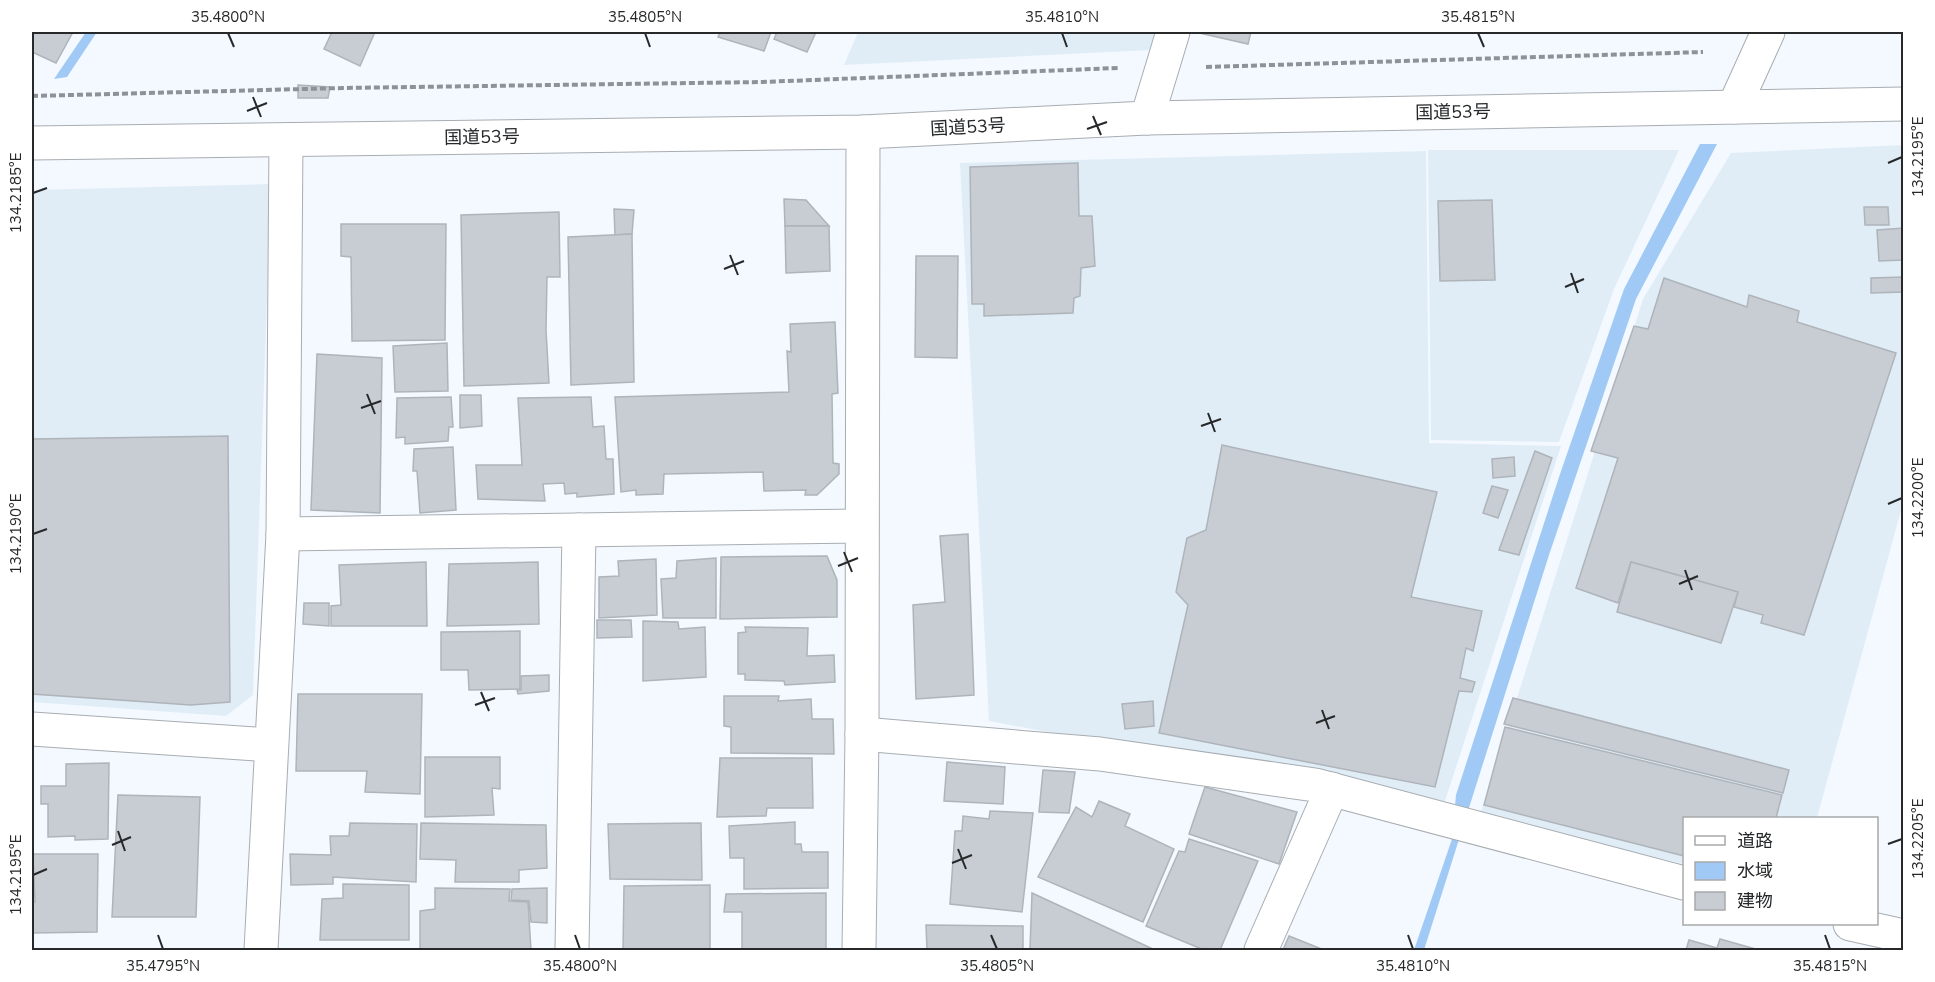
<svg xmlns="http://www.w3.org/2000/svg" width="1935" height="982" viewBox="0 0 1935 982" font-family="'Nunito Sans','Noto Sans JP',sans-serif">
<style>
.built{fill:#e0edf7}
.water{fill:#a0caf5}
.building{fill:#c7cdd2;stroke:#aeb4b9;stroke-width:1.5}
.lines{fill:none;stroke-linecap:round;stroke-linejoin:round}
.minor-casing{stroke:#a8adb2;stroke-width:35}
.highway-casing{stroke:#a8adb2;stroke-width:35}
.path{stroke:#8e9296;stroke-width:4;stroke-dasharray:6 3;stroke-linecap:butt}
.minor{stroke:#fff;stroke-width:33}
.highway{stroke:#fff;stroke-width:33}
.ticks{fill:none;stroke:#26282a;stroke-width:2}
.labels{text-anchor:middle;stroke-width:6;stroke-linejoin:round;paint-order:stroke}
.street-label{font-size:18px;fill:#26282a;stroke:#fff}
.neatline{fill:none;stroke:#26282a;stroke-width:2}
.ticks-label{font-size:15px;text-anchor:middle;fill:#26282a}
</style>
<rect width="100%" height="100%" fill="#f3f9fe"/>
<!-- built -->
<g class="built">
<polygon points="858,32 1156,32 1151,50 844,65"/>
<polygon points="1903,145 1903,503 1817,818 1684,818 1684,864 1480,815 1643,299 1731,153"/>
<polygon points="1428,150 1679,150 1614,289 1559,442 1431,440"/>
<polygon points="1426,151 1429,443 1561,446 1443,807 989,721 960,163"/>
<polygon points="271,184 253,695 226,716 32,702 32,190"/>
</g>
<!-- water -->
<g class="water">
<polygon points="86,32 97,32 67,77 54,79"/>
<polygon points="1700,144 1717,144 1636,299 1549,555 1424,950 1414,950 1452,839 1456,795 1559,477 1624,289"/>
</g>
<!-- building -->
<g class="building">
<polygon points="32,32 73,32 56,63 32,52"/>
<polygon points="332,32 375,32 360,66 324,49"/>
<polygon points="720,32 771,32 764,51 718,37"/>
<polygon points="777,32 816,32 807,52 774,39"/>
<polygon points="1195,32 1251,32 1248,44"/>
<polygon points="298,85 330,87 328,98 298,98"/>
<polygon points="1078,163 1079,216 1092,216 1095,266 1081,268 1080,296 1074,298 1073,313 984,316 984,304 972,304 970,167"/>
<polygon points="784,199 806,200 829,226 785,226"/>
<polygon points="1492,200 1495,280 1440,281 1438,201"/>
<polygon points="1864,207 1888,207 1889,225 1865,225"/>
<polygon points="614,209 634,210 632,234 615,235"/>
<polygon points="559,212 560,277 547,277 546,330 549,383 464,386 461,215"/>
<polygon points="341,224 446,224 445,340 352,341 351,257 341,256"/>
<polygon points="785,226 829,226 830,271 786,273"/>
<polygon points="1904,228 1904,260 1879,261 1877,230"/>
<polygon points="632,234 634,382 571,385 568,237"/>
<polygon points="916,256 958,256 957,358 915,357"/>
<polygon points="1904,277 1904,292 1871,293 1871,278"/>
<polygon points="1664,278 1747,307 1749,295 1799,311 1797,322 1896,353 1804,635 1761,623 1763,615 1734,607 1738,592 1631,562 1618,603 1576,588 1618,458 1591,451 1634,326 1648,329"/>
<polygon points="835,322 838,393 832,394 833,463 839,464 839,474 817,495 805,495 806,490 764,491 763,472 664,474 663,494 636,495 636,490 621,492 615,397 789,392 787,351 791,352 790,324"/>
<polygon points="447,343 448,391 395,392 393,346"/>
<polygon points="317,354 382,358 380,513 311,510"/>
<polygon points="460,395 481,395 482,426 460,428"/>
<polygon points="451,397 453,427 449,427 448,441 405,444 405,437 396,438 397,398"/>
<polygon points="591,397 593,427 604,426 606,459 613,459 614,494 577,497 577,493 565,494 564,483 543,484 545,501 478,499 476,465 522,465 518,398"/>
<polygon points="228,436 230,702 191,705 32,694 32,439"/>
<polygon points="1222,445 1437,492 1411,597 1482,611 1473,651 1466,648 1460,678 1475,682 1472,692 1459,691 1435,787 1159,733 1188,605 1176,592 1187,538 1206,530"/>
<polygon points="453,447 456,510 420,513 417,471 413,471 414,449"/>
<polygon points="1535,451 1552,458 1519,555 1499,550"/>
<polygon points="1514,457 1515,476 1493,478 1492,459"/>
<polygon points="1492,486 1508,490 1498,518 1483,513"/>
<polygon points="968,534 974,695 916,699 913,605 945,602 940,536"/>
<polygon points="827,556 837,580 837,617 720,619 721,557"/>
<polygon points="716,558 716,618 663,618 661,579 676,578 677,561"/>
<polygon points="656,559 657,615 599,618 599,577 619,576 618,561"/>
<polygon points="426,562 427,626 331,626 331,606 341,605 339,565"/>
<polygon points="538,562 539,624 447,626 449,564"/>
<polygon points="1631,562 1738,592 1721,643 1617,612"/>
<polygon points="304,603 329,603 329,626 303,624"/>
<polygon points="597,620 631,620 632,637 597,638"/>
<polygon points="643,621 678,622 679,629 705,627 706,677 643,681"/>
<polygon points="745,627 808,628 807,656 834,655 835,682 785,685 784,681 745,680 745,674 738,674 738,633 746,632"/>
<polygon points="520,631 520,689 469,690 468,670 441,670 441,632"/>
<polygon points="549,675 549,691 518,694 517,690 521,690 521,676"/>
<polygon points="298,694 422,694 420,794 365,792 367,771 296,771"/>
<polygon points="724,696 779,696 778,701 811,699 812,719 833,719 834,754 731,753 731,727 724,726"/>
<polygon points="1513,698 1789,770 1783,793 1504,724"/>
<polygon points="1153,701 1154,726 1125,729 1122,704"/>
<polygon points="1505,727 1782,795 1776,818 1684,818 1684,856 1484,805"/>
<polygon points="425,757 500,757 500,789 492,788 494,815 425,817"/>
<polygon points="720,758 812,758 813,808 767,808 766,816 717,817"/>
<polygon points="947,762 1005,767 1003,804 944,801"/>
<polygon points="109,763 108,839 75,840 75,836 48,837 48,804 41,804 41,786 66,786 66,764"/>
<polygon points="1043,770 1075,772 1069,813 1039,812"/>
<polygon points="1205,787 1297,812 1279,864 1189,834"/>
<polygon points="118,795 200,797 196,917 112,917"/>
<polygon points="1099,801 1130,814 1125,826 1174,849 1143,922 1038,877 1076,807 1092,817"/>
<polygon points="990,811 1033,813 1022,912 950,904 955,831 962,831 963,816 989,819"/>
<polygon points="795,822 795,844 801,844 802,852 828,852 828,888 744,889 744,858 730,858 729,826"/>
<polygon points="350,823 417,824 416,882 333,877 333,884 291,885 290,854 331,855 330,836 349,836"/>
<polygon points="421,823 546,825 547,868 519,870 519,882 455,882 456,860 420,859"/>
<polygon points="701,823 702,880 610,879 608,824"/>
<polygon points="1189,839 1258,861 1220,950 1204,950 1146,926 1179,851 1185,852"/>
<polygon points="33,854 98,854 97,932 32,933 32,902 35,902"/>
<polygon points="343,884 409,885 409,940 320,940 322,899 343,898"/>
<polygon points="710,885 710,949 623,950 624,886"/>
<polygon points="435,888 510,889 509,901 528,902 531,950 420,950 420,911 435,909"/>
<polygon points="547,888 547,923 531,922 529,901 511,900 512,889"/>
<polygon points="826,893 826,950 742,950 742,912 724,912 726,894"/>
<polygon points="1032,893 1155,950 1032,950 1030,949"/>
<polygon points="926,925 1023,926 1023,950 927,950"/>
<polygon points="1289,936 1324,950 1283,950"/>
<polygon points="1720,939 1759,950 1686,950 1689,940 1717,948"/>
<polygon points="32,949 123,950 32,950"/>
</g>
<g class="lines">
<defs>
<g id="minor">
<polyline points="1734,107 1768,32"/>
<polyline points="1147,118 1173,32"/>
<polyline points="283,534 861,526"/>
<polyline points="32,729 271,745"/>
<polyline points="862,734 1100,754 1315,785 1684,883"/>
<polyline points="1850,924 1904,936"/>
<polyline points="261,950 283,534 286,140"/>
<polyline points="572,950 579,530"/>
<polyline points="859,950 862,734 863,132"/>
<polyline points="1261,950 1332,789"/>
</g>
<polyline id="highway" points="32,143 863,132 1147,118 1904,104"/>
</defs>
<!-- minor casing -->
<use href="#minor" class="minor-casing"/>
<!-- highway casing -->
<use href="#highway" class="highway-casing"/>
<!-- path -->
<g class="path">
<polyline points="1206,67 1703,52"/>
<polyline points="32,96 343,88 762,82 1118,68"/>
</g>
<!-- minor -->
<use href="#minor" class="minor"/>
<!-- highway -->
<use href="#highway" class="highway"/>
</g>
<!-- ticks -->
<path class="ticks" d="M228 33 234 47M645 33 650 47M1062 33 1067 47M1478 33 1484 47M253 97 261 117M247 111 267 103M1093 116 1101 135M1087 129 1107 122M1888 163 1902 157M33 193 47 188M730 255 738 275M724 269 744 261M1571 273 1578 293M1565 287 1584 279M367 394 375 414M361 408 381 401M1208 413 1215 432M1201 426 1221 419M1888 504 1902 498M33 534 47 529M844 552 852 572M838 566 858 558M1685 570 1692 590M1679 584 1698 576M481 692 489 711M475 705 495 698M1322 710 1329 729M1316 723 1335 716M118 831 125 851M1888 844 1902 839M112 845 131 837M958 849 966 869M952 863 972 855M33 875 47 869M158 935 163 949M575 935 580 949M991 935 997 949M1408 935 1413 949M1825 935 1830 949"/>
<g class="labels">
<!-- street labels -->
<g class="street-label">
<text transform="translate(1453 112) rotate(-1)" y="6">国道53号</text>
<text transform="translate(968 127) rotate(-3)" y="6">国道53号</text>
<text transform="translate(482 137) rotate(-1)" y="6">国道53号</text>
</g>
</g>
<!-- border -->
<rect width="1935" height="982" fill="none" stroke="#ffffff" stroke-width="66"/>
<!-- legend -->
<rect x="1683" y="817" width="195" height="108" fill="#ffffff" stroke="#a8a9aa" stroke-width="1.5"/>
<rect x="1695" y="836" width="30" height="9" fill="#ffffff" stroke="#a8a9aa" stroke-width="1.5"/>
<text x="1737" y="847" font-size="18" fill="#26282a">道路</text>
<rect x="1695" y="862" width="30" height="18" fill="#a0caf5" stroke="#a8a9aa" stroke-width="1.5"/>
<text x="1737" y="877" font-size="18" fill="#26282a">水域</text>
<rect x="1695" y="892" width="30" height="18" fill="#c7cdd2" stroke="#a8a9aa" stroke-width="1.5"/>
<text x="1737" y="907" font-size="18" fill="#26282a">建物</text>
<rect x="33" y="33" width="1869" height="916" class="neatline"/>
<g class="ticks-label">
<text x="228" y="22">35.4800°N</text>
<text x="645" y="22">35.4805°N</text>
<text x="1062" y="22">35.4810°N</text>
<text x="1478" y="22">35.4815°N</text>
<text transform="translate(1918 157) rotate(-90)" y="5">134.2195°E</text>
<text transform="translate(16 193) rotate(-90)" y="5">134.2185°E</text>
<text transform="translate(1918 498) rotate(-90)" y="5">134.2200°E</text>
<text transform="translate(16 534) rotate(-90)" y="5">134.2190°E</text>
<text transform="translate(1918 839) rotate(-90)" y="5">134.2205°E</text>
<text transform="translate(16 875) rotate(-90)" y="5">134.2195°E</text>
<text x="163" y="971">35.4795°N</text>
<text x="580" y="971">35.4800°N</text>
<text x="997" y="971">35.4805°N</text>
<text x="1413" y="971">35.4810°N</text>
<text x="1830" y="971">35.4815°N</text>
</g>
</svg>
